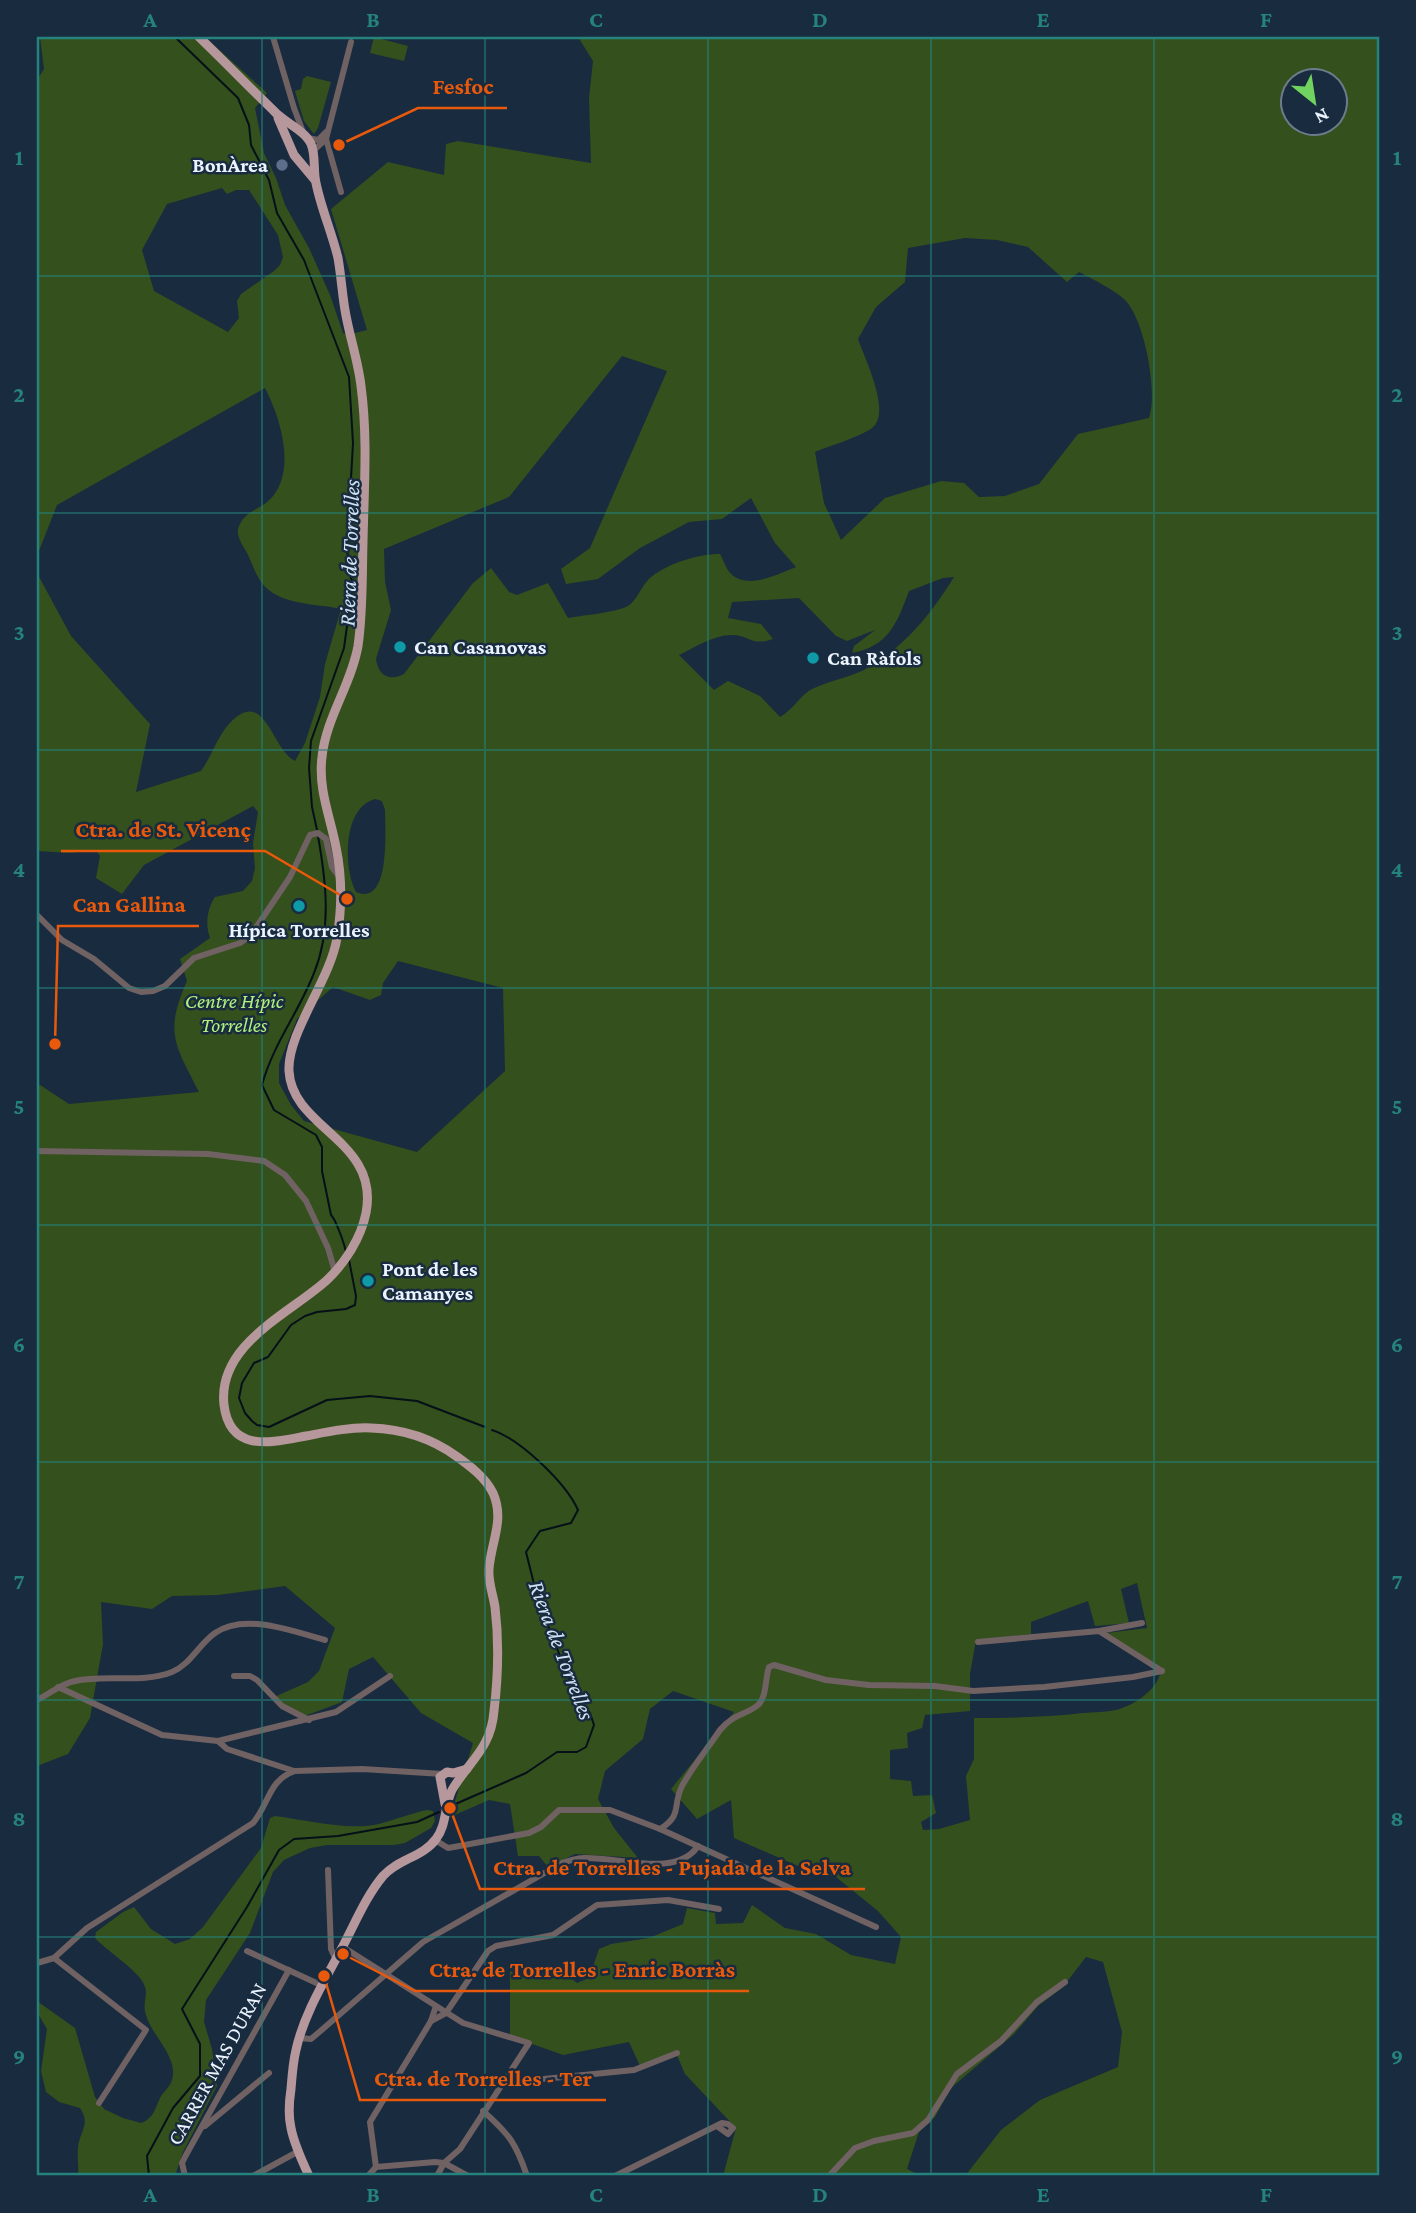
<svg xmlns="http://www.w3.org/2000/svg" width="1416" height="2213" viewBox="0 0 1416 2213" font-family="'Crimson Pro',serif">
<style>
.green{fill:#34501c;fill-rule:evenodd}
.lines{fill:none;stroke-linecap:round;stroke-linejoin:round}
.stream{stroke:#051019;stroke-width:2}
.minor{stroke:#706163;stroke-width:6}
.primary{stroke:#b6979c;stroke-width:9}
.grid{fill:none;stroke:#25827c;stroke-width:2;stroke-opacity:0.55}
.service-dot{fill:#5c6f8a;stroke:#192b3f;stroke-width:2.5}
.culture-dot{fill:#0f9aa8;stroke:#192b3f;stroke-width:2.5}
.labels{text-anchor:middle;stroke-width:5;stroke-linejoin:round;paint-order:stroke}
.poi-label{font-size:21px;font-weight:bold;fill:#eaf3fe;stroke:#192b3f;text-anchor:start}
.park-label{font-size:21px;font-style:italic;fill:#b1f17e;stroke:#192b3f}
.street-label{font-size:21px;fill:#eaf3fe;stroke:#192b3f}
.water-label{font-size:23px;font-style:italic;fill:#cfe3f4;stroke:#192b3f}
.leader{fill:none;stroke:#e8590c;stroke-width:2.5}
.callout-dot{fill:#e8590c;stroke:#192b3f;stroke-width:2.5}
.callout-label{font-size:23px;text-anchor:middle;font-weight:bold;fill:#e8590c;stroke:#192b3f;stroke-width:5;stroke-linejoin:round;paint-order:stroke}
.neatline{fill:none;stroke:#25827c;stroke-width:2.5}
.grid-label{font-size:23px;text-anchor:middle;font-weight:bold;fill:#25827c}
</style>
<rect width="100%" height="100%" fill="#192b3f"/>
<!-- green -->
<g class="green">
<path d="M40 37H205L267 93 255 108 264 153 276 178 285 205 309 248 330 295 343 333 347 335 367 330 331 209 388 162 444 175 446 144 458 141 591 163 589 98 593 61 578 37H1379V2176H965L1001 2130 1040 2100 1118 2067 1122 2032 1103 1962 1086 1957 1062 1988 1038 2006 1014 2034 951 2088 935 2117 919 2132 907 2169 921 2176H723L736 2128 685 2074 676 2053 640 2066 629 2042 563 2055 510 2036V1971L533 1979 555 1966 577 1983 589 1978 599 1949 611 1944 649 1938 683 1924 687 1908 715 1913 716 1924 743 1923 752 1905 785 1928 816 1934 851 1955 895 1964 901 1937 878 1911 836 1877 807 1870 734 1838 731 1800 697 1819 671 1789 734 1712 673 1691 650 1709 643 1739 605 1771 598 1799 614 1828 638 1858 575 1854 548 1867 539 1856H518L510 1804 489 1800 450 1817 473 1743 421 1713 373 1657 349 1669 342 1702 302 1717 272 1698 308 1682 319 1671 335 1628 285 1586 218 1595 172 1596 152 1609 101 1602 103 1644 90 1718 68 1754 37 1766V1083L69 1104 199 1092C175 1044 164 1033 187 981L180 959 210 938C205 924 207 909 215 897L243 891 252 881 255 868 253 843 258 812 253 806 144 865 122 894 96 878 100 856 96 850 70 853 37 851V573L71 636 150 724 136 792 201 771C212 756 217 737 229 724 265 685 271 749 295 761L305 743 320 697 325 664 341 609C315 603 279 606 261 582 255 573 252 563 247 553 242 544 234 534 240 524 247 510 264 508 273 496 296 467 280 417 265 388L57 505 37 556V80L44 69ZM1294 80H1336V122H1294ZM222 188 227 194 236 190H249L278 235 283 257 280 265 274 271 241 294 237 301 239 318 228 332 154 291 142 250 167 204ZM965 238 997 240 1028 247 1067 282 1079 272C1092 279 1117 291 1126 301 1145 322 1158 393 1149 418L1078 434 1039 484 1005 496 979 497 964 483 941 481 885 498 841 540 824 503 815 452C829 446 860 437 872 428 892 413 865 359 858 339L876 307 905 282 908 248ZM622 356 667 371 590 548 561 569 566 584 598 579 640 548 689 522 722 519 751 498 775 543 796 567C778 574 748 590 731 574 726 569 723 559 720 554 698 554 664 564 648 580 641 587 637 600 628 606 614 613 584 615 568 618L548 583 517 595 509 592 491 568 473 583 404 674C389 682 378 675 376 659L391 610 385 582 384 549 509 497ZM954 577C931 614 903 649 864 670 847 678 829 681 812 689 800 695 793 710 780 717L760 696 728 681 714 690 679 655C695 647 712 636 730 635 748 634 752 647 773 639L761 624 728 618 732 602 799 598 836 636 847 641 875 630 854 646 852 653C889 646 897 623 909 591L943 578ZM375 799 382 801 385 810C385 830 391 907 356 892 343 868 343 807 375 799ZM398 961 503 988 505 1071 417 1152 304 1121 291 1105 279 1083V1064L297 1019 333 987 370 1000 381 995 383 983ZM1137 1583 1147 1628 1107 1633 1161 1667C1161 1688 1135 1705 1116 1710 1106 1712 1094 1712 1083 1713 1047 1717 1010 1718 974 1718V1759L966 1776 970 1820 939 1829 923 1830 921 1822 936 1813 932 1795 913 1796 911 1781 890 1779V1750L908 1748 907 1733 922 1728 925 1715 970 1711V1674L976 1640 1031 1634V1622L1088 1601 1095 1626 1129 1623 1121 1589Z"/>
<polygon points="374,37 408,46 404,61 370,53"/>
<polygon points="307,76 331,82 318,128 314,134 304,121 295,91 301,89 303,79"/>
<path d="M427 1810 433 1811 435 1821 431 1828 405 1843 394 1845H327L310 1848 284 1860 273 1872 250 1933 206 2000 204 2022 212 2049 217 2086 183 2152 175 2176H78C79 2167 77 2156 78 2147 80 2131 91 2124 80 2108L59 2102 46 2092 41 2071 47 2029 37 2012V2001L75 2028 95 2097 104 2109 123 2118 141 2123C153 2119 155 2109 160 2098 163 2092 170 2087 172 2080 179 2057 151 2035 146 2015 141 2000 152 1993 140 1978 129 1965 112 1954 99 1942L95 1938 96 1932 123 1912 134 1907 151 1929 175 1944 190 1939 203 1927 261 1848 270 1818 275 1816C306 1820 348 1831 379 1824 395 1820 411 1813 427 1810Z"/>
</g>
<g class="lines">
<!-- stream -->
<g class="stream">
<polyline points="175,37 238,98 249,125 251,145 269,180 277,213 304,260 349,377 353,443 347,548 350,576 353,582 344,648 311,741 309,768 312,807 317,830"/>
<path d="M318 836C326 881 332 929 314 973 299 1012 273 1044 262 1085L274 1110 316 1135 322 1147V1171L331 1215C336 1220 344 1243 346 1252"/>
<polyline points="349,1260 356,1296 355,1305 346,1309 317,1312 305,1316 291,1325 268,1357 254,1363 242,1383 239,1398 245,1413 252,1421 257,1425 269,1427 327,1400 370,1396 417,1401 485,1427"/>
<path d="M451 1806 526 1773 557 1752H577L586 1747 594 1725 590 1713 581 1704 571 1684 538 1600 526 1552 540 1531 571 1523 578 1510C566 1483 520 1439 492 1430"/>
<polyline points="149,2176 147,2156 173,2108 200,2076 200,2044 182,2009 247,1907 279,1850 294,1839 338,1836 417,1822 439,1812"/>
</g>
<!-- minor -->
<g class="minor">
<polyline points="273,37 294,108 303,132"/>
<polyline points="308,138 318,140 326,132"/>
<polyline points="326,139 341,192"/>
<polyline points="313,151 326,139 351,42"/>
<polyline points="37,915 62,940 94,959 129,988 141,992 153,991 165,986 194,958 240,943 251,935 290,877 310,835 318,833 326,839 332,867 340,878"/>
<polyline points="37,1151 208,1154 264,1161 285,1175 306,1201 328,1248 335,1272"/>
<polyline points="1099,1631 1142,1623"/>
<polyline points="978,1642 1099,1631 1162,1671"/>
<polyline points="234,1676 250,1676 257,1680 282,1706 309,1720"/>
<polyline points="58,1687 162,1735 218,1741 227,1749 294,1771"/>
<path d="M37 1700C50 1694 60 1684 75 1681 106 1674 142 1684 172 1672 191 1664 199 1644 215 1633 245 1612 294 1632 325 1640"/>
<polyline points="218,1741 336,1712 390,1676"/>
<path d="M660 1829C683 1815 672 1806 682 1786 693 1766 708 1748 720 1730 733 1714 746 1715 758 1705 767 1697 765 1678 769 1667L774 1665 826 1680 869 1685 935 1686 973 1691 1044 1687 1133 1677 1162 1671"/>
<polyline points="435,1840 448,1848 454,1847 529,1833 541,1827 559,1810 610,1810 660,1829 876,1927"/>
<polyline points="328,1870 331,1949 336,1960"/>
<polyline points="343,1947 463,2023 529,2043 460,2149 444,2163 437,2176"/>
<polyline points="247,1951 323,1986"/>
<polyline points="54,1958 146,2030 99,2103"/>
<path d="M37 1963 54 1958 87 1928 253 1823C269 1804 269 1779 295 1771L362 1769 443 1774"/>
<polyline points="431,2021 446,2013 488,1951 496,1946 553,1935 597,1905 668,1900 719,1909"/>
<path d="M299 2038 311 2039 317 2034 423 1942 562 1863C569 1861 576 1858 583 1858 617 1856 676 1879 698 1846"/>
<polyline points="503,2083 634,2070 677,2053"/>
<path d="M483 2111C509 2134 516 2143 527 2176"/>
<polyline points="205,2126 269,2073"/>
<polyline points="376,2167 370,2122 431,2021 436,2006"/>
<polyline points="185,2176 182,2163 186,2155 289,1970"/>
<polyline points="253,2176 299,2151"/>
<polyline points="368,2176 376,2167 435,2162 444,2163 468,2176"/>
<polyline points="615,2176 722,2123 728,2124 733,2128 728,2134 717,2126"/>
<polyline points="829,2176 855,2148 874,2141 913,2133 928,2120 957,2074 1001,2041 1037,2002 1065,1982"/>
</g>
<!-- primary -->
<g class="primary">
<path d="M199 37C224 61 248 86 273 110 283 122 305 130 311 144 316 155 313 171 316 183 321 208 332 233 338 258 341 275 342 292 345 310 349 335 358 360 361 386 368 437 364 490 363 542 362 577 363 612 358 646 351 685 326 718 322 757 318 789 330 816 336 847 342 876 342 908 337 938 330 981 287 1033 289 1071 292 1129 380 1140 366 1213 361 1238 345 1263 327 1280 291 1313 217 1344 224 1405 230 1454 273 1442 306 1436 327 1432 350 1427 371 1428 402 1429 431 1438 456 1456 470 1466 485 1477 493 1493 505 1520 491 1542 489 1569 488 1582 493 1594 495 1607 499 1640 498 1678 494 1711 491 1749 469 1761 452 1790 444 1806 447 1825 436 1839 423 1857 398 1859 383 1876 367 1895 356 1921 344 1944 327 1977 304 2013 296 2050 293 2062 292 2076 291 2089 289 2102 288 2115 291 2128 294 2144 302 2161 309 2176"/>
<polyline points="278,118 294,155 315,180"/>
<polyline points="445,1804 440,1777 447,1772 453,1773 467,1769"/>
</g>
</g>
<!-- grid -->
<path class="grid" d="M262 37V2176M485 37V2176M708 37V2176M931 37V2176M1154 37V2176M37 276H1379M37 513H1379M37 750H1379M37 988H1379M37 1225H1379M37 1462H1379M37 1700H1379M37 1937H1379"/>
<!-- markers -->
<circle class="service-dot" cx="282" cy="165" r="7"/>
<g class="culture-dot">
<circle cx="400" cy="647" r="7"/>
<circle cx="813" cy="658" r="7"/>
<circle cx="299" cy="906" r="7"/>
<circle cx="368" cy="1281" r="7"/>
</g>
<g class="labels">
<!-- poi labels -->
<g class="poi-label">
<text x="268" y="172" text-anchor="end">BonÀrea</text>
<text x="414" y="654">Can Casanovas</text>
<text x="827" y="665">Can Ràfols</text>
<text x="299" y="937" text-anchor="middle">Hípica Torrelles</text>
<text x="382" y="1276">Pont de les<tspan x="382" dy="24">Camanyes</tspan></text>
</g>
<!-- park labels -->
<g class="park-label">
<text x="234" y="1008">Centre Hípic<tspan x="234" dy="24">Torrelles</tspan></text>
</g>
<!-- street labels -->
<g class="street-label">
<text transform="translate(217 2064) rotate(-61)" y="7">CARRER MAS DURAN</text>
</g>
<!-- water labels -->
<g class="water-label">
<text transform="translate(349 553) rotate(-88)" y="8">Riera de Torrelles</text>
<text transform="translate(562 1650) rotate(69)" y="8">Riera de Torrelles</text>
</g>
</g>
<!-- callouts -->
<path class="leader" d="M339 145L418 108H507M347 899L265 851H61M55 1044L58 926H199M450 1808L480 1889H865M343 1954L415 1991H749M324 1976L360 2100H606"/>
<g class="callout-dot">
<circle cx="339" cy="145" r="7"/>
<circle cx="347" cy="899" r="7"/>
<circle cx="55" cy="1044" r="7"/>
<circle cx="450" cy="1808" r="7"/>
<circle cx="343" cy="1954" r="7"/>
<circle cx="324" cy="1976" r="7"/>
</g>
<g class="callout-label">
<text x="463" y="94">Fesfoc</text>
<text x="163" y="837">Ctra. de St. Vicenç</text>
<text x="129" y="912">Can Gallina</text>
<text x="672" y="1875">Ctra. de Torrelles - Pujada de la Selva</text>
<text x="582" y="1977">Ctra. de Torrelles - Enric Borràs</text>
<text x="483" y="2086">Ctra. de Torrelles - Ter</text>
</g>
<!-- border -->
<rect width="1416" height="2213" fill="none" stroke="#192b3f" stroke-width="77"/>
<!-- north arrow -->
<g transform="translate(1314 102) rotate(150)"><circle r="33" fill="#192b3f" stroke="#6d7b8b" stroke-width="2"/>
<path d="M0-5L12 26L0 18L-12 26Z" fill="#70d35f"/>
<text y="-10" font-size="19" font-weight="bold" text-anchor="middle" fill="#eaf3fe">N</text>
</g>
<rect x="38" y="38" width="1340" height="2136" class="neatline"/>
<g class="grid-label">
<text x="150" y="27">A</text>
<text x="373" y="27">B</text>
<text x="596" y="27">C</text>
<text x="820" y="27">D</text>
<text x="1043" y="27">E</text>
<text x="1266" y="27">F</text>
<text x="19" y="165">1</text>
<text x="1397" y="165">1</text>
<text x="19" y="402">2</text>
<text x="1397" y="402">2</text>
<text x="19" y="640">3</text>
<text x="1397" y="640">3</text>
<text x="19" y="877">4</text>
<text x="1397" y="877">4</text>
<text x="19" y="1114">5</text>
<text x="1397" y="1114">5</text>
<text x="19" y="1352">6</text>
<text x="1397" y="1352">6</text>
<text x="19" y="1589">7</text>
<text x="1397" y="1589">7</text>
<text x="19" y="1826">8</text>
<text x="1397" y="1826">8</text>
<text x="19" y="2064">9</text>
<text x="1397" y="2064">9</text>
<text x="150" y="2202">A</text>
<text x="373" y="2202">B</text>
<text x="596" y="2202">C</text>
<text x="820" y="2202">D</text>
<text x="1043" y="2202">E</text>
<text x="1266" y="2202">F</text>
</g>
</svg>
